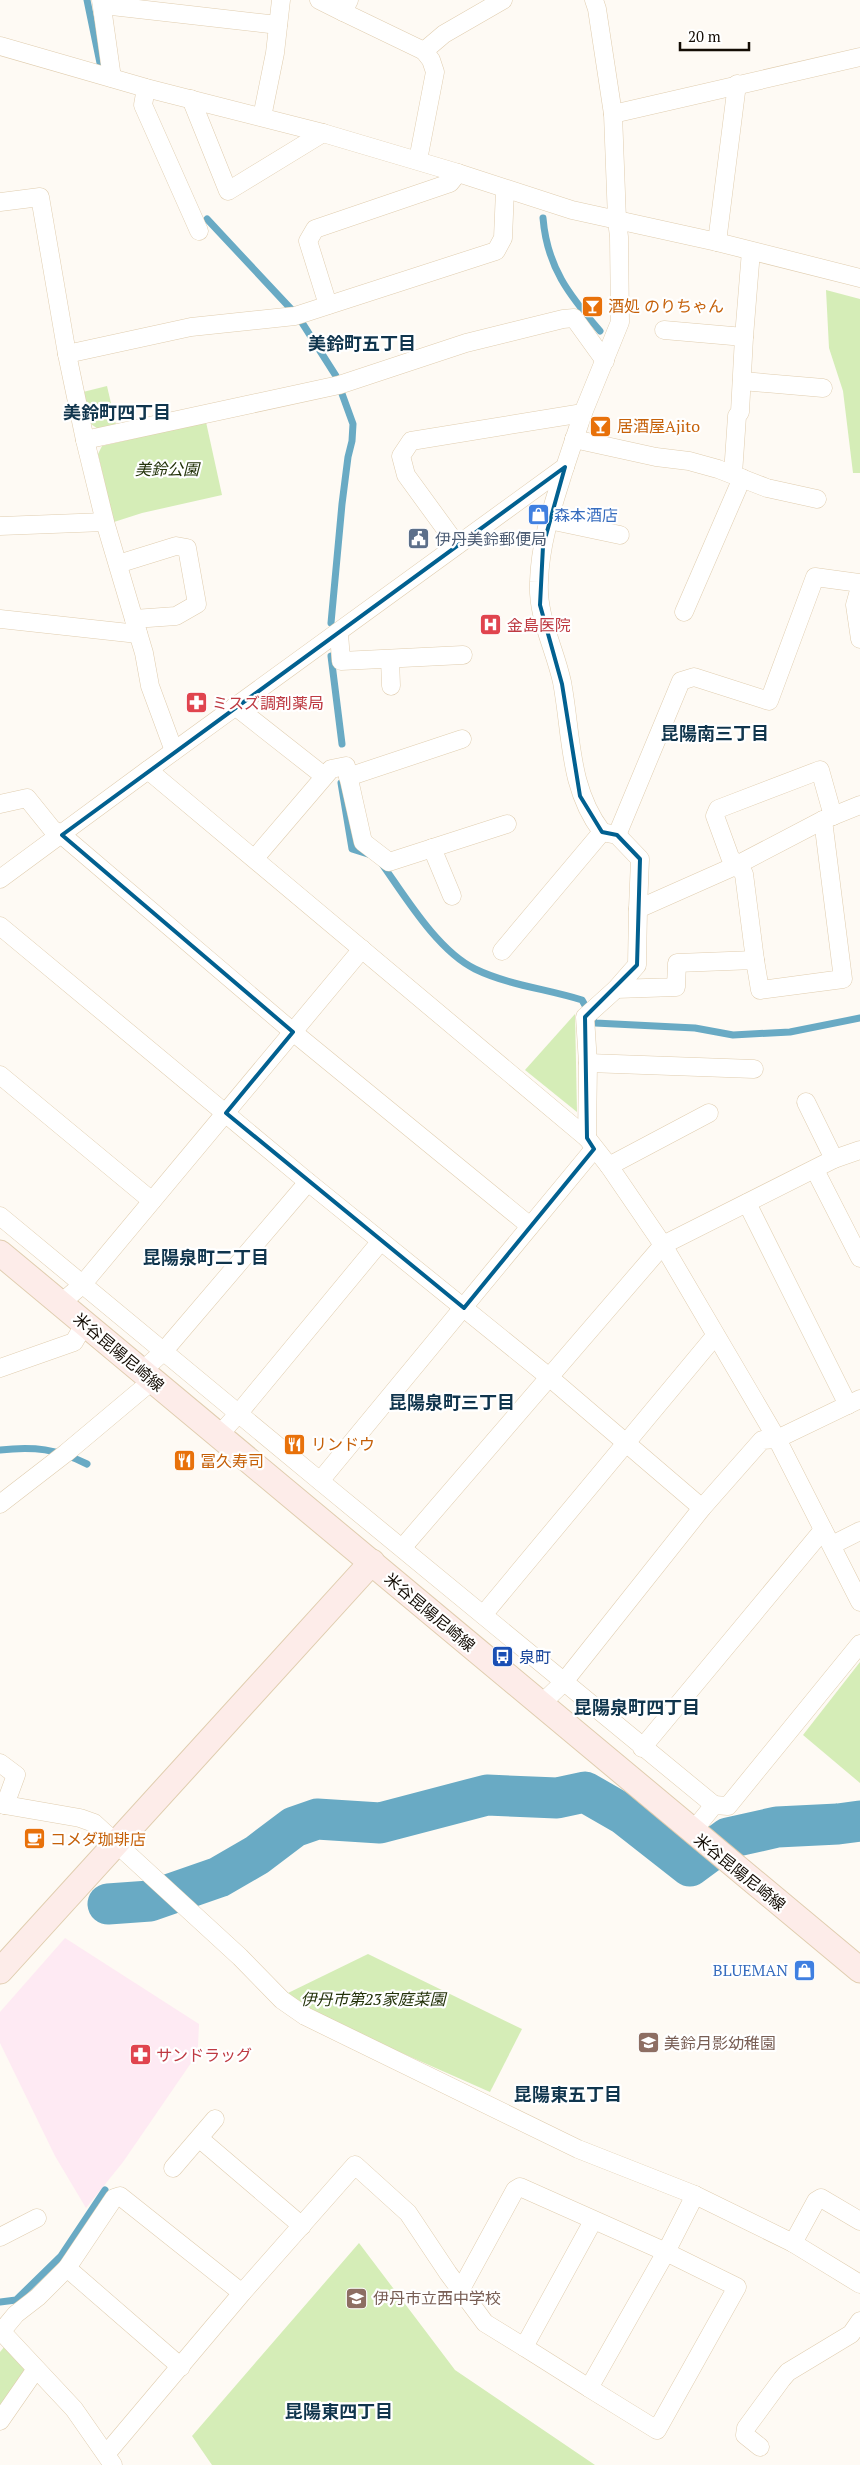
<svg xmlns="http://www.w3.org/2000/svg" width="860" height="2465" viewBox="0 0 860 2465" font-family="'PT Serif','Noto Sans JP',serif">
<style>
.commercial{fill:#feeaf3}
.green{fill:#d5edb7}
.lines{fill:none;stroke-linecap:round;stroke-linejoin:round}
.stream{stroke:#69aac4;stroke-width:7}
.river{stroke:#69aac4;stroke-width:41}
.street-casing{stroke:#e0cdaf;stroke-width:19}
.secondary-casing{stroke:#e0cdaf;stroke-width:27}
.street{stroke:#fff;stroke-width:18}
.secondary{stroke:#fdece9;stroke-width:25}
.marked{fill:none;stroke:#016090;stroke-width:4;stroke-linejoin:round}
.labels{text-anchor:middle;stroke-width:4.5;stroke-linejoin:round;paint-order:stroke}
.food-label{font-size:16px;fill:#c56008;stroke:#fff;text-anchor:start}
.park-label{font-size:16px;font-style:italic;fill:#223108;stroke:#fff}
.shop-label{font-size:16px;fill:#366cbe;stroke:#fff;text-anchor:start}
.service-label{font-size:16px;fill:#4e5e75;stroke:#fff;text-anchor:start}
.health-label{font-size:16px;fill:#be3a42;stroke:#fff;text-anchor:start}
.street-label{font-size:16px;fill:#130c04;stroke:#fff}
.transit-label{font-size:16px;fill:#164399;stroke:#fff;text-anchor:start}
.education-label{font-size:16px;fill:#785e54;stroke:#fff;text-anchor:start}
.neighbourhood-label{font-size:18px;font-weight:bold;fill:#10354d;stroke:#fff}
</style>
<rect width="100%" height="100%" fill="#fefaf4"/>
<!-- commercial -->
<polygon class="commercial" points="65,1938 199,2024 198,2046 191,2063 123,2162 86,2208 55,2156 0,2043 0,2012"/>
<!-- green -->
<g class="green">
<polygon points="826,290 860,299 860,473 853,473 843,391 829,348"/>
<polygon points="107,386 116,425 98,429 91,424 83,392"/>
<polygon points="206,422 222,495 142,513 114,522 98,454 102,446"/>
<polygon points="575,1014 577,1112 525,1070"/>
<polygon points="860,1662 860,1783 803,1735"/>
<polygon points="368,1954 522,2029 490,2092 318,2016 288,1993"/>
<polygon points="359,2243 455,2370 595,2465 212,2465 192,2436"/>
<polygon points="5,2346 29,2367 0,2412 0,2352"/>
</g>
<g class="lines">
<!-- stream -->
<g class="stream">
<polyline points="87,0 100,63"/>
<path d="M543 218C547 267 569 295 600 331"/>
<polyline points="207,219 292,310"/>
<polyline points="301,321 336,376"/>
<polyline points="331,623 342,504 348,457 352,441 353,424 341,391"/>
<polyline points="331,656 342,744"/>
<polyline points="341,783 352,849 371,855"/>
<path d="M382 864C406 898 438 951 475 969 508 985 547 989 582 1000L595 1023 695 1028 733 1035 790 1032 860 1018"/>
<path d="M0 1450C34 1446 57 1449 87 1464"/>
<polyline points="0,2302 16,2300 61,2256 105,2190"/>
</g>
<!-- river -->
<polyline class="river" points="108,1904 150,1901 219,1877 257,1855 294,1827 317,1819 380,1823 487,1795 557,1798 585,1792 625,1815 690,1866 728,1838 777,1827 838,1824 860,1821"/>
<defs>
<g id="street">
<polyline points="101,0 112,78"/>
<polyline points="319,0 343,12 349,0"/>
<polyline points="594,0 597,9 613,114 617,220 619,237 620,322 583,413 565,467 148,770 587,1138 609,1166 663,1245 777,1439 860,1602"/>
<polyline points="103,5 278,25"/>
<polyline points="343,12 424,51"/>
<polyline points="0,46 146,88 323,133 458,173 572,210 717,242 860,278"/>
<polyline points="146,88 143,105 199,231"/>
<polyline points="191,99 228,191 323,133"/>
<polyline points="613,114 860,57"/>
<polyline points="262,117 275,53 281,0"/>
<polyline points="418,160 435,72 431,60 424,51 444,34 503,0"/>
<polyline points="0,202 40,197 67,354 85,440 105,522 144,653 150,686 174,751"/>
<polyline points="717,242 737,84"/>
<polyline points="328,305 308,241 315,229 450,183 458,173"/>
<polyline points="664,330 744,337"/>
<polyline points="67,354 191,327 295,316 496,251 503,238 505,190"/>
<polyline points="742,381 823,388"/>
<polyline points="574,439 656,457 689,461 718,469 767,488 817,499"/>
<polyline points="85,440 339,385 466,343 563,319 574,318 605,361"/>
<path d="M565 467C553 505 540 542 539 582 537 617 555 649 562 682 572 735 568 787 602 832L617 835 640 859 638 909"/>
<polyline points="733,474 737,416 740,412 744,337 751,251"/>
<polyline points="549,520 620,535"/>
<polyline points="0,526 105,522"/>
<polyline points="457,545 406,475 401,456 411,441 583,413"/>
<polyline points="118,564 176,546 187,548 197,604 176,616 134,619"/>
<polyline points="860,587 855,605 860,639"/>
<polyline points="684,612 742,478"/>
<polyline points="0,619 138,634"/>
<polyline points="339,633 341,661 463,655"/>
<polyline points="390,659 391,686"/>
<polyline points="235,706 324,776"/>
<polyline points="348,777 462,739"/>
<polyline points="0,804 27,798 52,829 62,835 293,1032 530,1226"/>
<polyline points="617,835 681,681 694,677 769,701 815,577 860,583"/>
<polyline points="432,848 452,896"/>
<polyline points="255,858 331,769 346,766 363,842 389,862 507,824"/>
<polyline points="0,879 148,770"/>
<polyline points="0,926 308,1182 549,1377 702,1508"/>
<polyline points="502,951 602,832"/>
<polyline points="755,960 744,874 730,857 715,816 718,809 820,770 833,816"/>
<polyline points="616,989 676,987 677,963 755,960 760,990 843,979 823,820"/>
<polyline points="588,1063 754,1069"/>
<polyline points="0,1075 152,1201"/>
<polyline points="806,1102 834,1159"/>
<polyline points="587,1138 588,1063 585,1017 616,989 637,965 638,909 735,866 823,820 860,805"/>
<polyline points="609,1166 709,1113"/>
<polyline points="815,1170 860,1258"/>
<polyline points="747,1203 848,1405"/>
<polyline points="0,1216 320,1481 594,1149"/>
<polyline points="61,1303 82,1285 362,949"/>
<polyline points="0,1368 74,1342 85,1323"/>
<polyline points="142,1371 163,1352 308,1182"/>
<polyline points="219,1435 238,1414 381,1241"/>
<polyline points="320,1481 714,1805"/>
<polyline points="0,1504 66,1453 153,1380"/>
<polyline points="832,1545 860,1531"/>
<polyline points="403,1547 663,1245 834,1159 860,1150"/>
<polyline points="483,1615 715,1336"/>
<polyline points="540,1705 563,1683 702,1508 762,1440 777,1439 860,1399"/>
<polyline points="642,1748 823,1530"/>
<polyline points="0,1763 16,1775 5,1805"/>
<polyline points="0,1804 80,1818 94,1823 240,1957 282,2000 305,2016 578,2149 695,2195 793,2243 860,2284"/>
<polyline points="692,1832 714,1805 728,1806 860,1644"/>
<polyline points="200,2139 302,2226"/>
<polyline points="173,2168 215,2119"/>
<polyline points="0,2237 37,2218"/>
<polyline points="793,2243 816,2201 821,2198 860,2221"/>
<polyline points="67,2268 181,2367"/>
<polyline points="461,2289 515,2190 520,2187 666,2252 737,2287 657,2430 589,2388 666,2252 695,2195"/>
<polyline points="0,2330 74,2409 113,2465"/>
<polyline points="1,2332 16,2314 38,2297 67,2268 114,2198 120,2196 242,2293"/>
<polyline points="524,2347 589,2388"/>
<polyline points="0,2421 36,2369"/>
<polyline points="760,2447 745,2435 746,2428 782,2379 788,2372 851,2334 860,2321"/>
<polyline points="107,2453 242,2293 355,2165 408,2213 448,2273 485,2323 524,2347 593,2221"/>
</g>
<g id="secondary">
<polyline points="0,1253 860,1970"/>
<polyline points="0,1971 372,1562"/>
</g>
</defs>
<!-- street casing -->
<use href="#street" class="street-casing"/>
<!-- secondary casing -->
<use href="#secondary" class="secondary-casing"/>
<!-- street -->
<use href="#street" class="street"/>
<!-- secondary -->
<use href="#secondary" class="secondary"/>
</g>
<!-- marked area -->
<path class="marked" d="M565 467 543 546 540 605 562 684 580 796 602 832 617 835 640 859 637 965 585 1017 587 1138 594 1149 464 1308 226 1113 293 1032 62 835Z"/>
<!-- icons -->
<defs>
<symbol id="bar-square" viewBox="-11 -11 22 22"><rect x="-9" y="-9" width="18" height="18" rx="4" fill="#e8710a" stroke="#fff"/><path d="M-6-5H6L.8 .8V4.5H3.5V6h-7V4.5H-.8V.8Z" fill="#fff"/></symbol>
<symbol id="shop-square" viewBox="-11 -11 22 22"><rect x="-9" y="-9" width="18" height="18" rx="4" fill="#3f7fe0" stroke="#fff"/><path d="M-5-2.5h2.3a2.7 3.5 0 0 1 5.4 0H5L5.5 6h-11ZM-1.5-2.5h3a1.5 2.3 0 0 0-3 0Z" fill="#fff"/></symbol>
<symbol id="civic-square" viewBox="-11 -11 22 22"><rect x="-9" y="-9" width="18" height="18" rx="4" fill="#5c6f8a" stroke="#fff"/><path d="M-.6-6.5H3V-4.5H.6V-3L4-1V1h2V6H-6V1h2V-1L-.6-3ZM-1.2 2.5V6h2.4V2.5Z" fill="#fff"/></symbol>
<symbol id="hospital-square" viewBox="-11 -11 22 22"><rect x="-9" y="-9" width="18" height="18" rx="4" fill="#e0444e" stroke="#fff"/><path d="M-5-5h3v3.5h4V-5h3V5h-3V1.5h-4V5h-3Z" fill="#fff"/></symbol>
<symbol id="pharmacy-square" viewBox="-11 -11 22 22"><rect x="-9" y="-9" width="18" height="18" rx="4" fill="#e0444e" stroke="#fff"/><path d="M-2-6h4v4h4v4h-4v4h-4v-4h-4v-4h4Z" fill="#fff"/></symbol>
<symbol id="restaurant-square" viewBox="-11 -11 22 22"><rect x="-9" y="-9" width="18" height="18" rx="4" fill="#e8710a" stroke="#fff"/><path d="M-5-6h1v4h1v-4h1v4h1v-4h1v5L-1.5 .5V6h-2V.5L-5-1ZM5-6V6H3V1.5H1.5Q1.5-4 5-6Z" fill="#fff"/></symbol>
<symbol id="bus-square" viewBox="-11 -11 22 22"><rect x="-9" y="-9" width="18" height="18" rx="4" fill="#1a4fb4" stroke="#fff"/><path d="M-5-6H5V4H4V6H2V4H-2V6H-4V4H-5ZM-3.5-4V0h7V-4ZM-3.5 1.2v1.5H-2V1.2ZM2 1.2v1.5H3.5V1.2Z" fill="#fff"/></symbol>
<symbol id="cafe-square" viewBox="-11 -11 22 22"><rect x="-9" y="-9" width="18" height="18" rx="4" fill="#e8710a" stroke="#fff"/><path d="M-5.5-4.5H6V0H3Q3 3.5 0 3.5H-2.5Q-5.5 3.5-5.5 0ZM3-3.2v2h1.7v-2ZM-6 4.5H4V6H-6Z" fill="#fff"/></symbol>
<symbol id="school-square" viewBox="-11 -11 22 22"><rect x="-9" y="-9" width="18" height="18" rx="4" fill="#8d6e63" stroke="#fff"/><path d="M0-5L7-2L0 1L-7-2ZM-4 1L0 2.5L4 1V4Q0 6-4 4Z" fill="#fff"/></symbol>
</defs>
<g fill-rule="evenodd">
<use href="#bar-square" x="580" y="294" width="25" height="25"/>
<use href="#bar-square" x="588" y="414" width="25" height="25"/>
<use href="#shop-square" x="526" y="502" width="25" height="25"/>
<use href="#civic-square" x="406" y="526" width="25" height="25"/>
<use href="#hospital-square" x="478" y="612" width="25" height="25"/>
<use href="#pharmacy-square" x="184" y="690" width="25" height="25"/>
<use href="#restaurant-square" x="282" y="1432" width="25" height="25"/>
<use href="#restaurant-square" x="172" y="1448" width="25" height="25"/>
<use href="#bus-square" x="490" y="1644" width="25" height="25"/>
<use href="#cafe-square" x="22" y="1826" width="25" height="25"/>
<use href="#shop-square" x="792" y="1958" width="25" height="25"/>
<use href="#school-square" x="636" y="2030" width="25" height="25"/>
<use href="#pharmacy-square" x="128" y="2042" width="25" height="25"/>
<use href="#school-square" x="344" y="2286" width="25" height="25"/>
</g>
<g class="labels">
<!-- food labels -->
<g class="food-label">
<text x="608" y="312">酒処 のりちゃん</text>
<text x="617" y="432">居酒屋Ajito</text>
<text x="311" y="1450">リンドウ</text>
<text x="200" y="1467">冨久寿司</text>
<text x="50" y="1845">コメダ珈琲店</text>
</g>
<!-- park labels -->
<g class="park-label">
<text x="167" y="475">美鈴公園</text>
<text x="373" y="2005">伊丹市第23家庭菜園</text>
</g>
<!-- shop labels -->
<g class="shop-label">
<text x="554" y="521">森本酒店</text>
<text x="788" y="1976" text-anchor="end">BLUEMAN</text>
</g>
<!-- service labels -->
<g class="service-label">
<text x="435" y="545">伊丹美鈴郵便局</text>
</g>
<!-- health labels -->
<g class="health-label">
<text x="507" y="631">金島医院</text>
<text x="212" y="709">ミスズ調剤薬局</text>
<text x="156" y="2061">サンドラッグ</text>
</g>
<!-- street labels -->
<g class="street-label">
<text transform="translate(119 1352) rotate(40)" y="6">米谷昆陽尼崎線</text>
<text transform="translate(430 1612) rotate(40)" y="6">米谷昆陽尼崎線</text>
<text transform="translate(740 1872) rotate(39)" y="6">米谷昆陽尼崎線</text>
</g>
<!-- transit labels -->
<g class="transit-label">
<text x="519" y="1663">泉町</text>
</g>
<!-- education labels -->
<g class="education-label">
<text x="664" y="2049">美鈴月影幼稚園</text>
<text x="373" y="2304">伊丹市立西中学校</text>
</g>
<!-- neighbourhood labels -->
<g class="neighbourhood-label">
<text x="362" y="350">美鈴町五丁目</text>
<text x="117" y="419">美鈴町四丁目</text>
<text x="715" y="740">昆陽南三丁目</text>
<text x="206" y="1264">昆陽泉町二丁目</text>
<text x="452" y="1409">昆陽泉町三丁目</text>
<text x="637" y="1714">昆陽泉町四丁目</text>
<text x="568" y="2101">昆陽東五丁目</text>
<text x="339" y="2418">昆陽東四丁目</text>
</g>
</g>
<!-- scale -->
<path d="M680 42v8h69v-8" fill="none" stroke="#130c04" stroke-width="2.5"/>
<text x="688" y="42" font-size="15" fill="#130c04" stroke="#ffffff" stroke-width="4" paint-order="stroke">20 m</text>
</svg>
